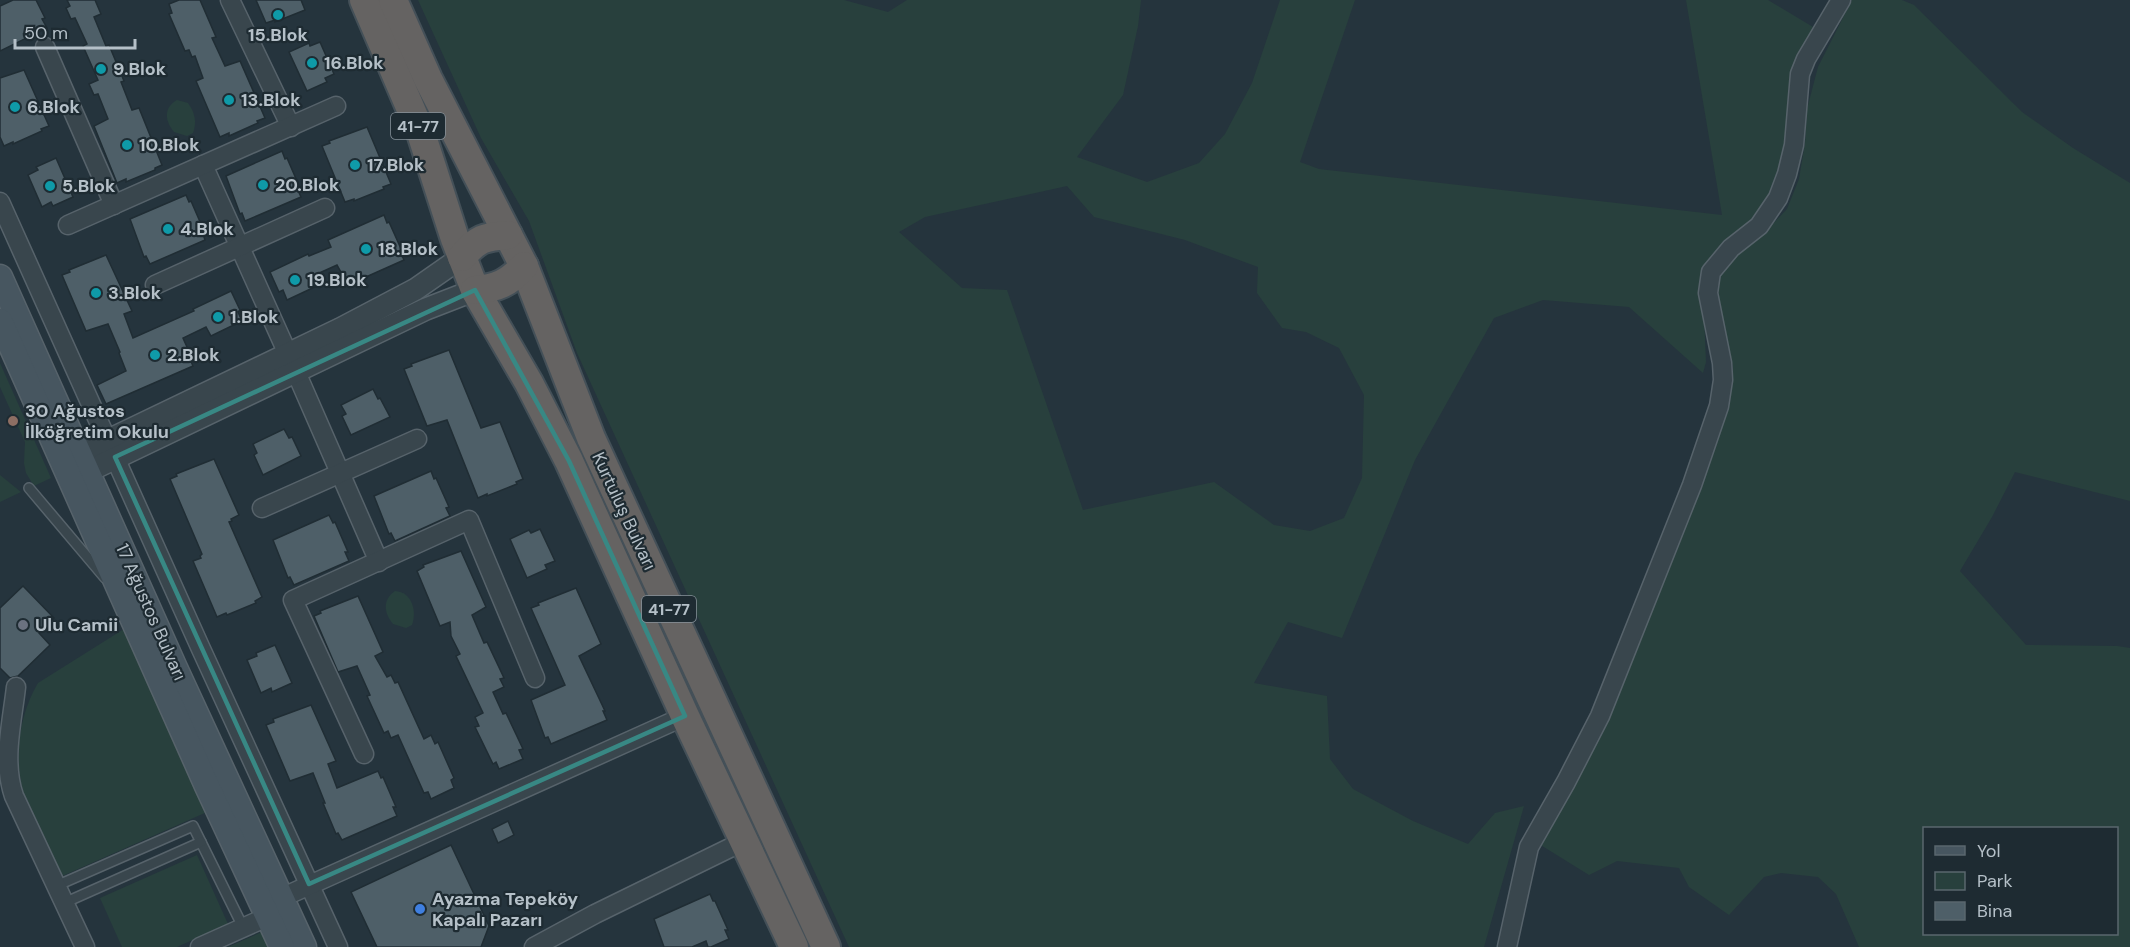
<svg xmlns="http://www.w3.org/2000/svg" width="2130" height="947" viewBox="0 0 2130 947" font-family="'DM Sans',sans-serif">
<style>
.green{fill:#28403d;fill-rule:evenodd}
.building{fill:#4e5f68;stroke:#202d34;stroke-width:1.5}
.lines{fill:none;stroke-linecap:round;stroke-linejoin:round}
.service-casing{stroke:#57636b;stroke-width:12}
.minor-casing{stroke:#57636b;stroke-width:21}
.tertiary-casing{stroke:#57636b;stroke-width:24}
.secondary-casing{stroke:#57636b;stroke-width:27}
.trunk-casing{stroke:#445058;stroke-width:32}
.service{stroke:#39464d;stroke-width:9}
.minor{stroke:#39464d;stroke-width:18}
.tertiary{stroke:#39464d;stroke-width:21}
.secondary{stroke:#475660;stroke-width:24}
.trunk{stroke:#656362;stroke-width:28}
.marked{fill:none;stroke:#388884;stroke-width:4.5;stroke-linejoin:round}
.culture-dot{fill:#0f9aa8;stroke:#1e2b32;stroke-width:2}
.education-dot{fill:#8d6e63;stroke:#1e2b32;stroke-width:2}
.worship-dot{fill:#6b7280;stroke:#1e2b32;stroke-width:2}
.shop-dot{fill:#3f7fe0;stroke:#1e2b32;stroke-width:2}
.labels{text-anchor:middle;stroke-width:4.5;stroke-linejoin:round;paint-order:stroke}
.shield{fill:#1e2b32;stroke:#88939b;stroke-width:1.5}
.shield-label{font-size:16px;font-weight:bold;fill:#b5c0c8}
.poi-label{font-size:18px;font-weight:bold;fill:#b5c0c8;stroke:#1e2b32;text-anchor:start}
.street-label{font-size:18px;fill:#b5c0c8;stroke:#1e2b32}
</style>
<rect width="100%" height="100%" fill="#25343d"/>
<!-- green -->
<g class="green">
<path d="M418 0H844L888 12 907 0H1141L1138 26 1123 95 1077 157 1147 182 1199 163 1225 134 1252 83 1280 0H1355L1300 162 1319 169 1722 215 1686 0H1768L1813 27 1798 59 1787 140 1774 189 1703 290 1706 362 1703 373 1629 307 1543 300 1494 318 1415 460 1342 638 1288 622 1254 683 1327 696 1330 759 1353 789 1413 821 1468 844 1495 813 1524 806 1484 947H849L577 353 529 221 481 138ZM1067 186 1094 217 1185 240 1258 267 1257 293 1282 328 1306 332 1339 348 1364 395 1362 478 1344 518 1310 531 1274 525 1214 482 1083 510 1007 290 962 288 899 232 925 217Z"/>
<path d="M1852 0H1902L1914 5 2022 112 2073 148 2130 183V501L2015 472 1992 517 1960 571 2026 645 2117 646 2130 648V947H1859L1836 894 1818 877 1781 873 1764 877 1729 915 1689 887 1679 868 1617 861 1589 875 1539 844 1578 778 1626 676 1702 485 1730 395 1733 367 1717 290 1719 273 1733 256 1763 234 1787 209 1799 179 1805 143 1807 109 1818 67ZM1924 828H2116V934H1924Z"/>
<path d="M177 100 188 103C195 113 197 122 193 133L187 136 174 132C165 121 163 108 177 100Z"/>
<polygon points="0,363 51,478 34,486 26,473 24,463 25,442 0,387"/>
<polygon points="0,475 21,492 0,502"/>
<path d="M395 591C412 592 417 611 412 625L406 628 393 624C384 613 382 600 395 591Z"/>
<path d="M124 629 207 812 60 877C48 849 32 820 23 791 13 756 20 713 38 683Z"/>
<polygon points="197,855 228,924 177,947 122,947 100,898"/>
<polygon points="262,932 269,947 228,947"/>
</g>
<!-- building -->
<g class="building">
<polygon points="13,0 36,0 45,18 42,19 47,28 0,51 0,6"/>
<polygon points="67,0 95,0 101,14 94,17 106,46 109,45 124,81 121,82 132,110 139,108 162,165 155,168 155,170 126,182 126,179 117,183 94,126 108,119 98,94 94,95 89,84 98,80 83,46 87,44 75,18 71,19 66,8 70,6"/>
<polygon points="179,0 200,0 216,37 212,38 225,66 240,61 265,118 257,121 258,123 229,136 229,133 220,137 196,81 203,78 195,56 192,57 189,50 185,51 169,14 172,13 169,4"/>
<polygon points="256,0 301,0 305,10 275,22 275,20 266,23"/>
<polygon points="320,42 334,74 325,78 327,82 307,91 289,52 309,43 310,46"/>
<polygon points="24,70 49,126 41,129 42,131 13,144 13,142 4,146 0,137 0,78"/>
<polygon points="367,127 391,184 383,187 384,189 354,201 354,199 345,202 322,146 330,143 329,141"/>
<polygon points="282,151 285,159 287,158 300,188 297,188 301,197 245,221 242,213 240,214 226,176"/>
<polygon points="56,158 73,197 53,206 51,202 42,207 28,175 38,170 36,167"/>
<polygon points="186,195 189,202 191,201 204,231 202,231 205,240 150,264 146,256 144,257 130,219"/>
<polygon points="384,215 387,223 389,222 402,251 400,251 404,260 348,285 337,265 315,275 319,285 287,300 283,290 279,292 270,272 308,254 309,256 331,247 328,240"/>
<polygon points="106,255 132,311 124,314 133,338 194,311 193,309 231,291 240,310 238,312 242,321 211,336 206,327 183,338 191,356 189,357 193,366 106,404 97,385 126,371 119,353 120,352 108,324 86,331 62,275 70,272 69,270"/>
<polygon points="449,350 481,428 500,422 523,479 516,482 517,484 487,496 487,494 478,498 447,420 427,426 404,369 412,366 411,364"/>
<polygon points="373,389 378,399 380,398 390,417 351,435 342,416 346,414 341,405"/>
<polygon points="284,429 289,438 292,437 301,456 263,475 254,455 257,453 253,444"/>
<polygon points="214,459 239,515 231,519 232,521 229,522 262,597 255,601 256,603 227,615 226,613 217,617 193,561 201,558 200,556 202,554 170,479 177,476 176,474"/>
<polygon points="431,471 434,479 436,478 449,507 446,508 450,516 395,541 391,533 389,534 374,496"/>
<polygon points="329,515 333,523 335,522 348,552 345,552 349,561 294,585 290,577 288,578 273,540"/>
<polygon points="540,529 555,561 545,565 547,569 527,578 510,539 529,530 531,533"/>
<polygon points="461,551 486,607 472,615 484,643 487,642 504,678 500,679 504,687 493,692 503,714 506,713 523,749 519,750 523,759 499,769 496,762 493,764 475,727 479,726 475,717 483,713 456,656 460,654 451,636 450,622 440,626 417,571 424,567 423,565"/>
<polygon points="23,586 54,618 39,633 50,645 18,676 10,678 0,668 0,608"/>
<polygon points="576,588 601,644 579,656 605,711 603,711 607,720 551,744 548,737 545,738 531,700 565,685 531,608 539,605 538,603"/>
<polygon points="358,596 383,652 375,656 387,677 391,675 395,683 398,682 424,739 431,735 435,744 438,742 454,778 451,780 454,788 431,799 428,792 424,793 398,735 391,738 388,731 384,733 367,696 370,695 357,666 338,672 314,616 321,613 320,611"/>
<polygon points="275,645 292,683 272,692 271,688 261,693 247,660 257,656 256,653"/>
<polygon points="311,705 336,761 328,764 337,788 378,771 381,778 383,777 396,807 393,807 397,816 342,840 338,833 336,834 323,803 325,803 313,773 290,781 266,725 274,722 273,719"/>
<polygon points="508,821 514,835 498,843 492,829"/>
<polygon points="451,845 489,926 481,947 377,947 351,892"/>
<polygon points="710,894 713,901 715,901 728,930 725,930 729,939 711,947 708,947 706,941 692,947 664,947 654,919"/>
</g>
<g class="lines">
<defs>
<g id="service">
<polyline points="29,488 105,578"/>
<polyline points="56,886 193,826 243,927"/>
<polyline points="64,903 201,842"/>
</g>
<g id="minor">
<polyline points="230,0 291,127"/>
<polyline points="45,47 114,205"/>
<polyline points="203,165 296,372 379,562"/>
<polyline points="0,202 201,649 338,947"/>
<polyline points="68,225 336,106"/>
<polyline points="155,285 325,208"/>
<polyline points="262,508 417,439"/>
<path d="M16 687C12 723 2 761 14 796L85 947"/>
<polyline points="364,754 293,600 469,520 535,678"/>
<polyline points="281,898 685,716"/>
<polyline points="200,947 267,917"/>
<polyline points="534,947 595,914 744,841"/>
<polyline points="1507,947 1529,847 1566,782 1600,716 1692,485 1719,406 1723,380 1722,363 1708,293 1711,272 1731,248 1759,226 1778,198 1787,174 1794,145 1800,74 1806,59 1841,0"/>
</g>
<g id="tertiary">
<polyline points="65,461 340,329 416,289 462,257"/>
<polyline points="74,478 426,309 475,290"/>
</g>
<g id="secondary">
<polyline points="0,277 175,668 304,947"/>
<polyline points="0,321 207,786 282,947"/>
</g>
<g id="trunk">
<polyline points="364,0 421,133 455,239 475,290 529,383 569,461 685,716 794,947"/>
<polyline points="393,0 428,79 524,266 591,438 826,947"/>
<path d="M462 257C478 238 484 237 508 235"/>
<path d="M475 290C497 288 509 283 524 266"/>
</g>
</defs>
<!-- service casing -->
<use href="#service" class="service-casing"/>
<!-- minor casing -->
<use href="#minor" class="minor-casing"/>
<!-- tertiary casing -->
<use href="#tertiary" class="tertiary-casing"/>
<!-- secondary casing -->
<use href="#secondary" class="secondary-casing"/>
<!-- trunk casing -->
<use href="#trunk" class="trunk-casing"/>
<!-- service -->
<use href="#service" class="service"/>
<!-- minor -->
<use href="#minor" class="minor"/>
<!-- tertiary -->
<use href="#tertiary" class="tertiary"/>
<!-- secondary -->
<use href="#secondary" class="secondary"/>
<!-- trunk -->
<use href="#trunk" class="trunk"/>
</g>
<!-- marked area -->
<path class="marked" d="M475 290 569 461 685 716 309 884 115 457Z"/>
<!-- markers -->
<g class="culture-dot">
<circle cx="278" cy="15" r="6"/>
<circle cx="312" cy="63" r="6"/>
<circle cx="101" cy="69" r="6"/>
<circle cx="229" cy="100" r="6"/>
<circle cx="15" cy="107" r="6"/>
<circle cx="127" cy="145" r="6"/>
<circle cx="355" cy="165" r="6"/>
<circle cx="263" cy="185" r="6"/>
<circle cx="50" cy="186" r="6"/>
<circle cx="168" cy="229" r="6"/>
<circle cx="366" cy="249" r="6"/>
<circle cx="295" cy="280" r="6"/>
<circle cx="96" cy="293" r="6"/>
<circle cx="218" cy="317" r="6"/>
<circle cx="155" cy="355" r="6"/>
</g>
<circle class="education-dot" cx="13" cy="421" r="6"/>
<circle class="worship-dot" cx="23" cy="625" r="6"/>
<circle class="shop-dot" cx="420" cy="909" r="6"/>
<g class="labels">
<!-- shield labels -->
<g class="shield">
<rect x="391" y="113" width="54" height="26" rx="4.5"/>
<rect x="642" y="596" width="54" height="26" rx="4.5"/>
</g>
<g class="shield-label">
<text x="418" y="132">41-77</text>
<text x="669" y="615">41-77</text>
</g>
<!-- poi labels -->
<g class="poi-label">
<text x="278" y="41" text-anchor="middle">15.Blok</text>
<text x="324" y="69">16.Blok</text>
<text x="113" y="75">9.Blok</text>
<text x="241" y="106">13.Blok</text>
<text x="27" y="113">6.Blok</text>
<text x="139" y="151">10.Blok</text>
<text x="367" y="171">17.Blok</text>
<text x="275" y="191">20.Blok</text>
<text x="62" y="192">5.Blok</text>
<text x="180" y="235">4.Blok</text>
<text x="378" y="255">18.Blok</text>
<text x="307" y="286">19.Blok</text>
<text x="108" y="299">3.Blok</text>
<text x="230" y="323">1.Blok</text>
<text x="167" y="361">2.Blok</text>
<text x="25" y="417">30 Ağustos<tspan x="25" dy="21">İlköğretim Okulu</tspan></text>
<text x="35" y="631">Ulu Camii</text>
<text x="432" y="905">Ayazma Tepeköy<tspan x="432" dy="21">Kapalı Pazarı</tspan></text>
</g>
<!-- street labels -->
<g class="street-label">
<text transform="translate(624 511) rotate(65)" y="6">Kurtuluş Bulvarı</text>
<text transform="translate(151 612) rotate(66)" y="6">17 Ağustos Bulvarı</text>
</g>
</g>
<!-- legend -->
<rect x="1923" y="827" width="195" height="108" fill="#1e2b32" stroke="#5a676e" stroke-width="1.5"/>
<rect x="1935" y="846" width="30" height="9" fill="#475660" stroke="#5a676e" stroke-width="1.5"/>
<text x="1977" y="857" font-size="18" fill="#b5c0c8">Yol</text>
<rect x="1935" y="872" width="30" height="18" fill="#28403d" stroke="#5a676e" stroke-width="1.5"/>
<text x="1977" y="887" font-size="18" fill="#b5c0c8">Park</text>
<rect x="1935" y="902" width="30" height="18" fill="#4e5f68" stroke="#5a676e" stroke-width="1.5"/>
<text x="1977" y="917" font-size="18" fill="#b5c0c8">Bina</text>
<!-- scale -->
<path d="M15 39v9h120v-9" fill="none" stroke="#b5c0c8" stroke-width="3"/>
<text x="24" y="39" font-size="18" fill="#b5c0c8" stroke="#1e2b32" stroke-width="4.5" paint-order="stroke">50 m</text>
</svg>
